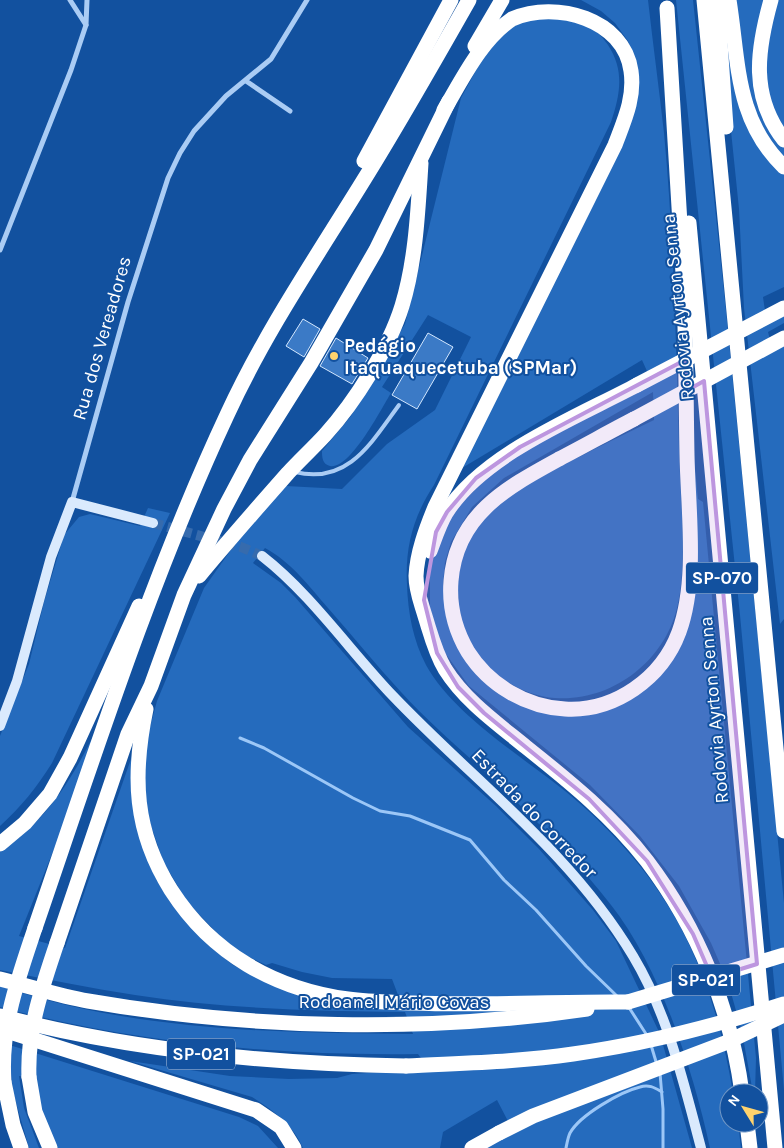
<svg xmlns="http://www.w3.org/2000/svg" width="784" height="1148" viewBox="0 0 784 1148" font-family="Karla,sans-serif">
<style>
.green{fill:#256bbd}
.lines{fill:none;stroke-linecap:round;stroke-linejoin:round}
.stream{stroke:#9cc7f7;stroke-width:3}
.building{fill:#3b7ac6;stroke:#d3e7fe}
.secondary-tunnel{stroke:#366bad;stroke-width:10;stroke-dasharray:10 5;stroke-linecap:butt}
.lane{stroke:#aaccf4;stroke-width:4}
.street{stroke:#aaccf4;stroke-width:5}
.secondary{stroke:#daeafd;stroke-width:10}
.highway{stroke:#fff;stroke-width:15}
.highway-bridge{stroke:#fff;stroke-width:15}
.marked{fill:#bd96df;fill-opacity:0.2;stroke:#bd96df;stroke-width:4;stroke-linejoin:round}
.poi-dot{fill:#ffd36d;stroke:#12519f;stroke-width:2}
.labels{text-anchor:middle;stroke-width:4;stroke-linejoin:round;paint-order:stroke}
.shield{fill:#12519f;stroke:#b8cbe2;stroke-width:1}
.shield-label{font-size:18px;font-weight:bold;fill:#fff}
.street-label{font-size:19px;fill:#fff;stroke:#12519f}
.poi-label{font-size:19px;font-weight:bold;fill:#fff;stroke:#12519f;text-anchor:start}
</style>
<rect width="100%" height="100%" fill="#12519f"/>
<!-- green -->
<g class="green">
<path d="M581 0H648C653 44 659 89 664 133 674 238 676 344 679 449 680 495 688 565 677 608 664 662 611 702 555 698 519 695 486 672 468 639 460 625 459 608 458 592 457 557 470 525 497 501 507 492 523 486 535 480 574 459 614 439 654 420L653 392 504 478 472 507 451 542 445 562 443 583 448 619 503 692 584 707 635 685 679 633 694 458 698 499 703 502 756 1058 755 1093H753L742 1032 728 982 711 943 679 886 640 836 590 785 469 686 443 650 430 612V570L435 549 452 513 498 467 651 380 642 360 457 471 604 175 634 61 628 41 615 23 601 11Z"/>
<polygon points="676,0 693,0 726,311 784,903 784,1090 740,615"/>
<polygon points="723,0 731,70 784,173 784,287 763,297 766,318 784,309 784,323 768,332 773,351 784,345 784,619 780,624 744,308 739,209 722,43"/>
<polygon points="732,0 765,0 754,43 776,139 784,148 784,161 754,119"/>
<path d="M776 0H784V130C772 108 762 83 764 58 765 39 772 18 776 0Z"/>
<path d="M556 13C568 18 582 21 592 28 598 32 604 39 608 45 625 71 620 95 611 122L434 485C413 517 405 547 407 585 408 613 413 640 426 665 453 714 521 756 565 791 590 811 614 835 635 860 693 930 718 1004 733 1093H729V1123H738L741 1148H710C693 1070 660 967 611 905 577 861 536 820 496 782 464 752 430 724 401 692 376 665 353 636 328 608 309 586 291 562 265 548L253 563 281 583 295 597 408 727 496 806 539 849 593 910 616 941 660 1034 692 1148H476L511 1127 497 1100 443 1132 440 1148H303C293 1125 273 1110 252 1097L130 1061 230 1076 289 1079 337 1078 352 1074 429 1069 418 1054C278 1056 135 1043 0 1007V986C133 1031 274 1033 413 1034L405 1012C315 1011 224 1009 135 995 90 988 45 979 0 970V852C54 815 77 770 105 712L89 762 19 936 65 948 132 756 147 858 157 881 172 905 209 946 233 965 260 979 403 1008 392 979 332 978 302 972 272 963 266 965 247 956 223 939 187 902 163 861 148 817 143 776 148 734 157 701 204 588 247 527 286 486 342 489 387 444 435 410 471 337 428 315 382 387 391 393C381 409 350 470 330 466 322 464 322 457 322 451L351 416 405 324 461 98 486 52 508 30 524 20Z"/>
<path d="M148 508 170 513 52 763C37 787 21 807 0 826V736L29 664 44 602 64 535 79 517 90 514 140 526Z"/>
<polygon points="0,1042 239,1117 258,1126 278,1148 52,1148 31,1078 19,1076 24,1108 39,1148 29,1148 13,1092 11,1074 0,1072"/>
</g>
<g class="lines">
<!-- stream -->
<g class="stream">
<polyline points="240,738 264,748 353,798 380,811 410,816 470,840 504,880 536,910 586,966 618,997"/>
<polyline points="628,1006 648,1037"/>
<polyline points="651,1045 657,1065"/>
<polyline points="660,1073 663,1109 663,1148"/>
<path d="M566 1148C567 1143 568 1137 570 1133 580 1115 620 1092 640 1087 649 1084 655 1088 662 1092"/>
</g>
</g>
<!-- building -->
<g class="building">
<polygon points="303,319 320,329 304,357 286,346"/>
<polygon points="428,333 453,347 417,409 392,395"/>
<polygon points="336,338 368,358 352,384 320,366"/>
</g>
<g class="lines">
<!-- secondary-tunnel -->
<polyline class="secondary-tunnel" points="153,523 241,547 262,556"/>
<!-- lane -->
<path class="lane" d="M295 472C348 485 371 443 399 405"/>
<!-- street -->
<g class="street">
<polyline points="70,0 86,25"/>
<polyline points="246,81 290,111"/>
<polyline points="0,250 71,70 86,25 87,0"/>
<polyline points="72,502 128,302 168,178 180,153 194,131 226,96 271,59 307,0"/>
</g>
<!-- secondary -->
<g class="secondary">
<path d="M262 556C311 594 350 651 393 696 476 783 570 851 633 956 668 1014 684 1084 701 1148"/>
<polyline points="0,726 17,681 51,557 72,502 153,523"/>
</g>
<!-- highway -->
<g class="highway">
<polyline points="704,0 784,831"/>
<polyline points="717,0 726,127"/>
<path d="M729 0C739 62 735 120 784 167"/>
<path d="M771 0C757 50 750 96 784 140"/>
<polyline points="475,46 502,0"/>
<path d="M444 110C463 78 481 40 512 19 556 0 624 19 631 71 635 98 624 121 615 145L435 507C426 529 417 553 416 576 416 591 421 602 425 616 431 635 435 652 445 669 465 701 498 724 526 747 570 782 613 817 647 861 698 928 731 1010 742 1093"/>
<polyline points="364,161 451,0"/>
<polyline points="689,223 775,1148"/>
<path d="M634 419C609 432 584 446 559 459 506 488 456 515 451 581 449 606 455 630 468 652 489 685 526 707 565 709 615 712 662 678 679 632 698 580 688 510 687 455 686 400 686 345 684 290 679 196 672 102 667 8"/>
<path d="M430 551C435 538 439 525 446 513 483 454 577 417 637 385"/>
<path d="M199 576C228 541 258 507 288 473 300 460 313 448 325 435 355 402 389 348 402 306 416 260 418 210 421 163"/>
<path d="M146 709C132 776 134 831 171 890 212 954 275 989 348 999 369 1002 391 1002 413 1003 484 1006 556 1001 628 1002"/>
<polyline points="0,844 25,823 50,794 70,758 139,606"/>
<path d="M35 928C94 756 150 580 227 415 265 332 317 256 365 178 401 120 435 60 469 0"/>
<polyline points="57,943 128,734 151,686 184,595 224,509 250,460 311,363 376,250 449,101"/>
<path d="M0 979C29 986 59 996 88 1001 249 1029 426 1033 587 1009"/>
<path d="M0 1016C133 1051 268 1064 406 1066"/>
<polyline points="0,1029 256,1110 281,1127 294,1148"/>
<polyline points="29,1077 35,1112 50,1148"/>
<polyline points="4,1082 13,1125 21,1148"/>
<polyline points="747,1123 750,1148"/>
<polyline points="472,1148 499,1133"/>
</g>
<!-- highway-bridge -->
<g class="highway-bridge">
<polyline points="637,385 784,308"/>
<polyline points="634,419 784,338"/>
<polyline points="628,1002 784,955"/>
<path d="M406 1066C461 1063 518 1062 573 1054 645 1044 715 1026 784 1004"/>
<path d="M29 1077C27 1029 42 988 57 943"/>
<path d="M4 1082C0 1027 18 979 35 928"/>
<polyline points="499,1133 533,1116 725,1043 784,1015"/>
</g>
</g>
<!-- marked area -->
<path class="marked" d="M685 360 686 391 704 381 757 964 712 978 693 934 647 861 589 799 484 713 458 687 437 653 424 600 436 532 447 512 476 478 520 447Z"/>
<!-- markers -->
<circle class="poi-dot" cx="334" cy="356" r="5"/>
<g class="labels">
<!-- shield labels -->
<g class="shield">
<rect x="686" y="562.5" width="72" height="31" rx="4"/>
<rect x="672" y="964.5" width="68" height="31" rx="4"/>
<rect x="167" y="1038.5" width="68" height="31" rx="4"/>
</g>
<g class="shield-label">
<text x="722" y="584">SP-070</text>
<text x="706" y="986">SP-021</text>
<text x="201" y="1060">SP-021</text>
</g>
<!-- street labels -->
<g class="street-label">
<text transform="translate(677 307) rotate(-96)" y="7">Rodovia Ayrton Senna</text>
<text transform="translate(101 338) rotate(-74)" y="7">Rua dos Vereadores</text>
<text transform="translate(713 710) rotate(-95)" y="7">Rodovia Ayrton Senna</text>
<text transform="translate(535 813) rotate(46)" y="7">Estrada do Corredor</text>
<text x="394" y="1008">Rodoanel Mário Covas</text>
</g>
<!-- poi labels -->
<g class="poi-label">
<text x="344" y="352">Pedágio<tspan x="344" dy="22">Itaquaquecetuba (SPMar)</tspan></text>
</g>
</g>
<!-- north arrow -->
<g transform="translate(744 1108) rotate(307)"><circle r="24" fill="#12519f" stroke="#7197c5"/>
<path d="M0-4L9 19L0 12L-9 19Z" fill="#ffd36d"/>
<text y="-8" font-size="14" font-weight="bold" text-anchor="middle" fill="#ffffff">N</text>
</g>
</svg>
